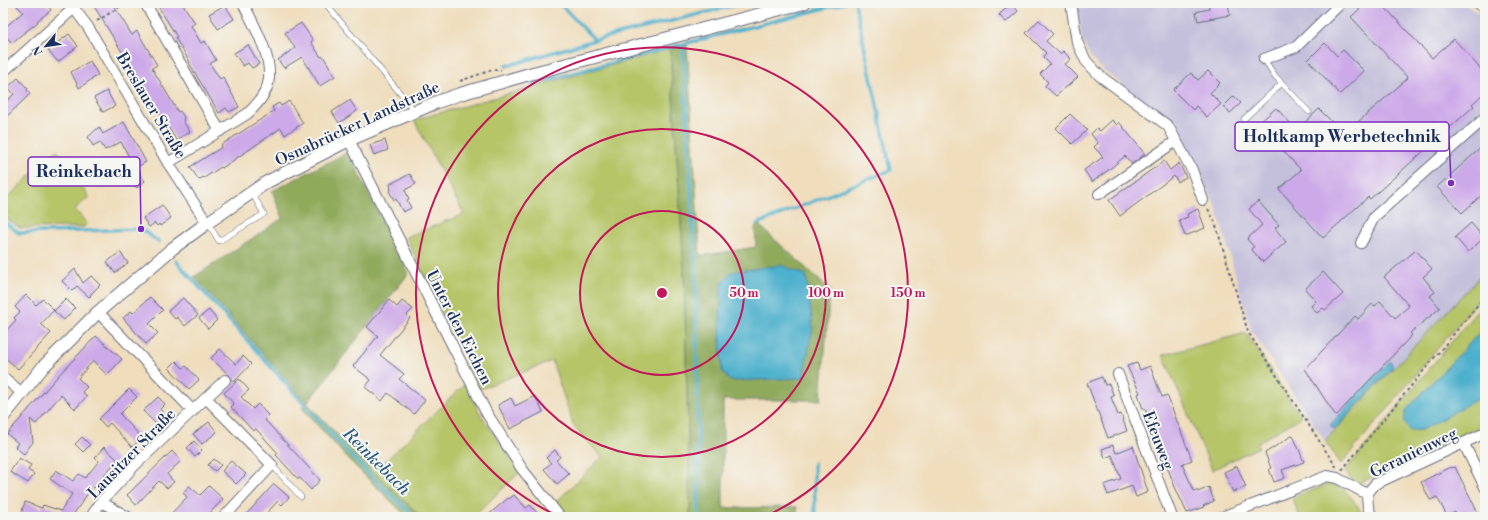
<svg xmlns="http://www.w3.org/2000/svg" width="1488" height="520" viewBox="0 0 1488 520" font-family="'Libre Bodoni',serif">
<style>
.industrial{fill:#c4c0db}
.green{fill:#b6c568;stroke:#687a63}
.forest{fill:#90aa5c;stroke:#566c5d;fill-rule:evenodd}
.water{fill:#4db0cc;stroke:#347095}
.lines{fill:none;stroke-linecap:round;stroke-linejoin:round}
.stream{stroke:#4db0cc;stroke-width:3.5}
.building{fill:#cca9e8}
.service-casing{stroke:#656c7f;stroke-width:6}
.minor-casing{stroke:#656c7f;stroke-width:12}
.tertiary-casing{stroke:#656c7f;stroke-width:14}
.path{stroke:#656c7f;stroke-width:2;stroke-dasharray:3 3;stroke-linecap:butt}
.service{stroke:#fff;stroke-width:5}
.minor{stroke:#fff;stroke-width:10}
.tertiary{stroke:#fff;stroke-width:12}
.ring{fill:none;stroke:#c2185b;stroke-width:2}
.labels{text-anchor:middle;stroke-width:4;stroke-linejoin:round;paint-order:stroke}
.street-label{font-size:16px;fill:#1b2f5e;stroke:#f6f6f2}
.water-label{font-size:17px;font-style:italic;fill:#2c5c84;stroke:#f6f6f2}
.centre{fill:#c2185b;stroke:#f6f6f2;stroke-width:2}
.ring-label{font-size:12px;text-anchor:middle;font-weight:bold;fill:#c2185b;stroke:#f6f6f2;stroke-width:4;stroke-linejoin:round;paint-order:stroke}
.leader{fill:none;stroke:#7b2cbf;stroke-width:1.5}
.callout-dot{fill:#7b2cbf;stroke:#f6f6f2;stroke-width:1.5}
.callout{fill:#f6f6f2;stroke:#7b2cbf;stroke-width:1.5}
.callout-label{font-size:17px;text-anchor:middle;font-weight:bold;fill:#1b2f5e}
</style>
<rect width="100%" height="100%" fill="#f6f6f2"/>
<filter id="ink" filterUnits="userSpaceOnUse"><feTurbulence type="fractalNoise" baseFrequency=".025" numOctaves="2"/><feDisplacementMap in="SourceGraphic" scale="8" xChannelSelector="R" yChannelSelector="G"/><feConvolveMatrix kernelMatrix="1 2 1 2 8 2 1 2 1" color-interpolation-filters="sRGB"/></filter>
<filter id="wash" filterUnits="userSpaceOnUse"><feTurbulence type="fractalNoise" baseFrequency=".012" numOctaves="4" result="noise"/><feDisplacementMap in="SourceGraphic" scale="16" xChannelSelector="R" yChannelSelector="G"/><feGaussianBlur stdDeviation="0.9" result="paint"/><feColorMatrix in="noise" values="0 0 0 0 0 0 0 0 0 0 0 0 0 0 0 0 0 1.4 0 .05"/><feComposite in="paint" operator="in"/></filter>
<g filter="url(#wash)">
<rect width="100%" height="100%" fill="#efddbc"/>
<!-- industrial -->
<polygon class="industrial" points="1077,3 1464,3 1485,19 1485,271 1325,441 1251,330 1216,206 1172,122 1103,70 1091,58 1082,40"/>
<!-- green -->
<g class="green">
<polygon points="670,49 684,270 690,517 566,517 555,503 602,457 574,427 552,361 480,389 406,237 464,214 414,120"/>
<polygon points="57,150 89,197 75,209 87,224 84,227 20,228 3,216 3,202"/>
<polygon points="1485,271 1485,292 1341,464 1325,441"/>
<polygon points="1485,301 1485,424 1458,438 1364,481 1358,483 1350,478 1345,471"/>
<polygon points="1246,333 1301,417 1257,443 1259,447 1212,470 1163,355"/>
<polygon points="465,384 481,415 520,472 473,517 421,517 374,472"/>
<path d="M1329 484C1348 488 1353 500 1363 515L1360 517H1300L1292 498Z"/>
</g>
<!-- forest -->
<g class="forest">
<path d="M687 45 700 256 756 247 755 227 759 225 830 290 821 400H723V508L797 507V517H690L684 270 670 49ZM720 337 730 381 722 370Z"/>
<polygon points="348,152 409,273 307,403 374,472 421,517 407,517 346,457 302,408 306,402 194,277 283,218 272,191"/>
</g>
<!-- water -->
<g class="water">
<polygon points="781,265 806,275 813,327 803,378 730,381 722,371 720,337 721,286 731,272"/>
<polygon points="1485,327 1485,395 1422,430 1410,431 1404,422 1406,410"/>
<polygon points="1389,362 1391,362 1393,367 1335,429 1331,427 1331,424"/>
</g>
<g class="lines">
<!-- stream -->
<g class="stream">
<polyline points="559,3 595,40"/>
<polyline points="683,44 696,282 699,517"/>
<polyline points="506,66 595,40 744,3"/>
<polyline points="532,84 683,44 845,3"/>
<polyline points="3,221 19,233 141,229 159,242"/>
<polyline points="757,224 891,170 855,3"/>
<polyline points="176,261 350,455 370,475 415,517"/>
<polyline points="814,463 815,517"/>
</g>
</g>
<g id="blocks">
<!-- building -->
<g class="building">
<polygon points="14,3 46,3 51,10 37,21 38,22 20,36 12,43 3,33 3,29 23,12"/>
<polygon points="92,3 112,3 132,35 137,31 157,65 152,68 178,112 180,111 184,117 183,121 190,132 176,140 152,101 149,103 137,83 140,81"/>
<polygon points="156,3 182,3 195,23 191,26 201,43 205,41 216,60 210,64 220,79 223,77 239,107 229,112 226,108 219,113 189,63 190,62 175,38 177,37 174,32"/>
<polygon points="1011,3 1018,11 1006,22 999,15"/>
<polygon points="1208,3 1228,3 1230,15 1198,21 1196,12 1209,9"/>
<polygon points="1366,3 1381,3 1432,58 1454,39 1485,74 1485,92 1472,104 1474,106 1370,199 1368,197 1323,238 1279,189 1301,170 1258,124 1276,108 1297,130 1319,109 1332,122 1315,138 1326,150 1408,78 1351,17"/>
<polygon points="225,5 234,19 218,29 209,14"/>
<polygon points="1039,20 1053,34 1046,41 1060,54 1063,51 1071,59 1065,64 1078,77 1056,96 1045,86 1048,82 1040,74 1050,64 1043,57 1046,53 1026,33"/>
<polygon points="301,23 313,40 311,42 321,57 323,56 335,76 320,86 302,57 284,68 278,60 295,48 285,33"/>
<polygon points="69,34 78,46 58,62 48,50"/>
<polygon points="1325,43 1337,56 1343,50 1364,71 1340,94 1308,60"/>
<polygon points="248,45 259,64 252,68 248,63 243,66 234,53"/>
<polygon points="90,61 98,75 79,88 71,72"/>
<polygon points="1208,71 1220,83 1210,93 1221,104 1207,117 1196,106 1193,110 1173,90 1191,73 1198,80"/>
<polygon points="18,78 28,89 27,90 30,94 3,120 3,105 14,94 8,87"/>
<polygon points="107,91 115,106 103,112 94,98"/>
<polygon points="1234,96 1241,103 1230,113 1224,106"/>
<polygon points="350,100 357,111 339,123 332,112"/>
<polygon points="289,101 303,123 285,135 281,128 222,168 221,167 204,178 203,177 199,180 190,167 222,147 221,145 274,111 272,107 279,103 281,106"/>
<polygon points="1070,114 1087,130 1072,144 1056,128"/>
<polygon points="1112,120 1117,125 1119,122 1145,154 1132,164 1125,156 1111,168 1092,182 1084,170 1103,157 1094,147 1098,143 1091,134 1097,128 1100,131"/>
<polygon points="124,122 146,162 135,168 121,142 105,150 100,142 93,146 88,137 99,127 103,134"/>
<polygon points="385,140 388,150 374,155 370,145"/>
<polygon points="1485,144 1485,192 1462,213 1437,187"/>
<polygon points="1164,161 1170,170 1179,163 1186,177 1178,182 1174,176 1120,216 1109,200"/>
<polygon points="137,171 145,181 137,188 129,179"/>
<polygon points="410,174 416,184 405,190 409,199 407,200 411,208 403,212 396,199 394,200 389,191 391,190 390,184"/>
<polygon points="1258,201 1279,225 1275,228 1286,242 1263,262 1251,249 1254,247 1247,239 1262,225 1249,209"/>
<polygon points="162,205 171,218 160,226 159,224 157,226 155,223 149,227 143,218"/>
<polygon points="1198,209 1205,228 1185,236 1179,220 1188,217 1187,214"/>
<polygon points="1471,223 1484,238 1468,252 1455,237"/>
<polygon points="1416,250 1432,269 1423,277 1435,292 1430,296 1440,308 1410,333 1412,335 1336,416 1305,369 1355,316 1358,319 1372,304 1375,306 1380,301 1395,318 1409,306 1384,277"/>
<polygon points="120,252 128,263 115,273 107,262"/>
<polygon points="75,269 83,283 91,276 100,285 90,295 91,296 89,297 77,286 72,291 62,281"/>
<polygon points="1323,272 1343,294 1325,310 1323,308 1317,313 1311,306 1316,301 1305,289"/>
<polygon points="26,295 36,305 43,299 54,310 41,324 51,333 18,369 3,356 3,334 16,320 14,318 20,312 15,307"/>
<polygon points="150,297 163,310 149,324 158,333 146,344 123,318 131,311 133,313"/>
<polygon points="183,298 198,315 185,326 177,317 175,319 168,311"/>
<polygon points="66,299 75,308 64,320 54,311"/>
<polygon points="389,300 397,307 402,301 413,309 407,315 410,318 380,355 404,374 399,379 425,400 414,414 388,393 382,401 365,387 371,380 353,366 378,336 367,327"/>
<polygon points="209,310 217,320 208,329 199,318"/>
<polygon points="96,336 122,359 107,375 93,361 78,378 87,387 82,392 87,396 75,409 61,395 36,424 30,419 33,442 24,454 15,447 18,443 7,434 57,377"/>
<polygon points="220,349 236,364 243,356 251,364 234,382 229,375 211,358"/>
<polygon points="176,361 183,368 186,366 199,380 189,389 169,368"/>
<polygon points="1137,363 1140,370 1150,366 1162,397 1167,395 1192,460 1182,464 1194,491 1197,490 1198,492 1209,487 1214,501 1203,506 1204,507 1187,513 1175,487 1145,409 1143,409 1138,394 1140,393 1127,366"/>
<polygon points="1102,377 1105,385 1109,384 1114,396 1111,397 1118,415 1121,414 1127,431 1108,438 1087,383"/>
<polygon points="239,379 249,390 241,397 253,409 258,404 265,412 269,416 265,420 320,480 311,490 300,478 298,479 276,455 278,453 256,429 253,431 231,407 234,404 224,393"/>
<polygon points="129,389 137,397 120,414 142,438 132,447 110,423 106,427 99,419"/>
<polygon points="535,396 543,412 510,429 498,405 511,398 515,406"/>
<polygon points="158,397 165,404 160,409 166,416 157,425 143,411"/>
<polygon points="209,422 217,432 202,444 193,434"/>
<polygon points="1293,435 1304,462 1282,470 1285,478 1274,482 1269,469 1271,468 1265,453"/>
<polygon points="82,437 90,445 83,452 75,444"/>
<polygon points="194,441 202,450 195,457 187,448"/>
<polygon points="1113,445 1116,453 1133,446 1148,492 1136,497 1132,486 1108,495 1104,485 1121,479 1112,455 1105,458 1102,449"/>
<polygon points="104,447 118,460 102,477 103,479 95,488 94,487 86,496 73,515 74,517 20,517 25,502 42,508 43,505 61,511 72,494 50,479 56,470 73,481 79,474 85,478 99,461 95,457"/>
<polygon points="555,450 560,457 556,460 569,474 557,484 544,469 551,463 546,458"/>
<polygon points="172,451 181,461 167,474 174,482 167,488 159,481 136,505 127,495"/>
<polygon points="19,458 31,465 28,470 34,474 28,483 10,472"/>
<polygon points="214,459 221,465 215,471 208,465"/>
<polygon points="231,461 246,474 236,484 222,471"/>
<polygon points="1237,466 1246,487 1233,492 1224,472"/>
<polygon points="1450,467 1451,468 1455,467 1480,517 1457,517 1455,512 1447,516 1437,497 1430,500 1421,482"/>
<polygon points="274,484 289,497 282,505 278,501 263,517 244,517"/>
<polygon points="189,486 200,495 209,486 223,499 206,517 168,517 187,497 183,493"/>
<polygon points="514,495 526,508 530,505 541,517 526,517 522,513 518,517 486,517 508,498 509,499"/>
</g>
</g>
</g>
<g filter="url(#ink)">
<use href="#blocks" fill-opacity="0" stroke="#656c7f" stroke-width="1"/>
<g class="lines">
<defs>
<g id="service">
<polyline points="325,3 410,105 414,112"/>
<polyline points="1264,59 1275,76 1309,112"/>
<polyline points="1244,119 1282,83"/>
<polyline points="208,223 219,241 264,214 252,193"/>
<polyline points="272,465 301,497"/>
</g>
<g id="minor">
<polyline points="70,3 88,27 168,163 207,223"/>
<polyline points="145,3 220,131"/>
<polyline points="1071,3 1077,42 1086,61 1100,76 1168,126 1192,170 1203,200"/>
<polyline points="1477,3 1485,9"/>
<polyline points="1264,59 1296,47 1341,3"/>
<polyline points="3,72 74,8"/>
<polyline points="349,140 486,412 522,469 560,517"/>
<path d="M168 163 247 114C257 105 268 92 269 78 271 53 253 24 243 3"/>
<polyline points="1099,194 1176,141"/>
<polyline points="1361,243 1374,217 1485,118"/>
<polyline points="98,312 193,411"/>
<polyline points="1118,374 1172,517"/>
<polyline points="3,377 22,393"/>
<polyline points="206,398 272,465 224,517"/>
<polyline points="1464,444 1485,487"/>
<polyline points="1367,494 1375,484 1485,433"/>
<polyline points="1367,494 1368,507 1372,517"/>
<polyline points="101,502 128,517"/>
<polyline points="91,517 101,502 135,465 225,380"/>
<polyline points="1222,517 1327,476 1337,478 1367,494"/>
</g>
<polyline id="tertiary" points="3,417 43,367 98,312 173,248 207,223 267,182 349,140 437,102 460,94 533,73 804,3"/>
</defs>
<!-- service casing -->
<use href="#service" class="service-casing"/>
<!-- minor casing -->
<use href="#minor" class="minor-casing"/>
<!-- tertiary casing -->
<use href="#tertiary" class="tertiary-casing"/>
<!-- path -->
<g class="path">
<polyline points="97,21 126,3"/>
<polyline points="460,81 492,70 501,70"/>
<polyline points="1208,209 1215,222 1248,332 1337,468"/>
<polyline points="1342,470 1485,296"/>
</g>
<!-- service -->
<use href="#service" class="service"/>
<!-- minor -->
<use href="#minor" class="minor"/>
<!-- tertiary -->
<use href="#tertiary" class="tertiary"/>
</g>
</g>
<!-- distance rings -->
<g class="ring">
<circle cx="662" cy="293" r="82"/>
<circle cx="662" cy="293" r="164"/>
<path d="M560 517A246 246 0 1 1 764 517"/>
</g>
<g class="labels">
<!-- street labels -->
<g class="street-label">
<text transform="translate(152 105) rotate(59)" y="6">Breslauer Straße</text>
<text transform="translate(357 123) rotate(-25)" y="6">Osnabrücker Landstraße</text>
<text transform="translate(460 327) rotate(63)" y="6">Unter den Eichen</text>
<text transform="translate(1159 440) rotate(69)" y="6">Efeuweg</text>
<text transform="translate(1413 452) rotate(-26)" y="6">Geranienweg</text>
<text transform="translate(131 453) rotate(-46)" y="6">Lausitzer Straße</text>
</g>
<!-- water labels -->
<g class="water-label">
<text transform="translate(377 461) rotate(45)" y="6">Reinkebach</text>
</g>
</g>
<circle cx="662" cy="293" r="6" class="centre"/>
<g class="ring-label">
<text x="744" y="297">50 m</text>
<text x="826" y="297">100 m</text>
<text x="908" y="297">150 m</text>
</g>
<!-- callouts -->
<path class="leader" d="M1451 183L1449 136M141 229L140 171"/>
<g class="callout-dot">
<circle cx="1451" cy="183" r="4"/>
<circle cx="141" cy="229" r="4"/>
</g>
<g class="callout">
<rect x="1235" y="122" width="214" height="29" rx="4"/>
<rect x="28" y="157" width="112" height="29" rx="4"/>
</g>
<g class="callout-label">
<text x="1342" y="142">Holtkamp Werbetechnik</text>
<text x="84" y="177">Reinkebach</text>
</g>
<!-- margin -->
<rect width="1488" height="520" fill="none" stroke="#f6f6f2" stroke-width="16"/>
<!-- north arrow -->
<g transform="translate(46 46) rotate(241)" stroke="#f6f6f2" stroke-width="3" paint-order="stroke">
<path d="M0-3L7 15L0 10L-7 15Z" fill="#1b2f5e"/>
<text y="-6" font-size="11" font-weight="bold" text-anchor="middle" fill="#1b2f5e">N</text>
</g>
</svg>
